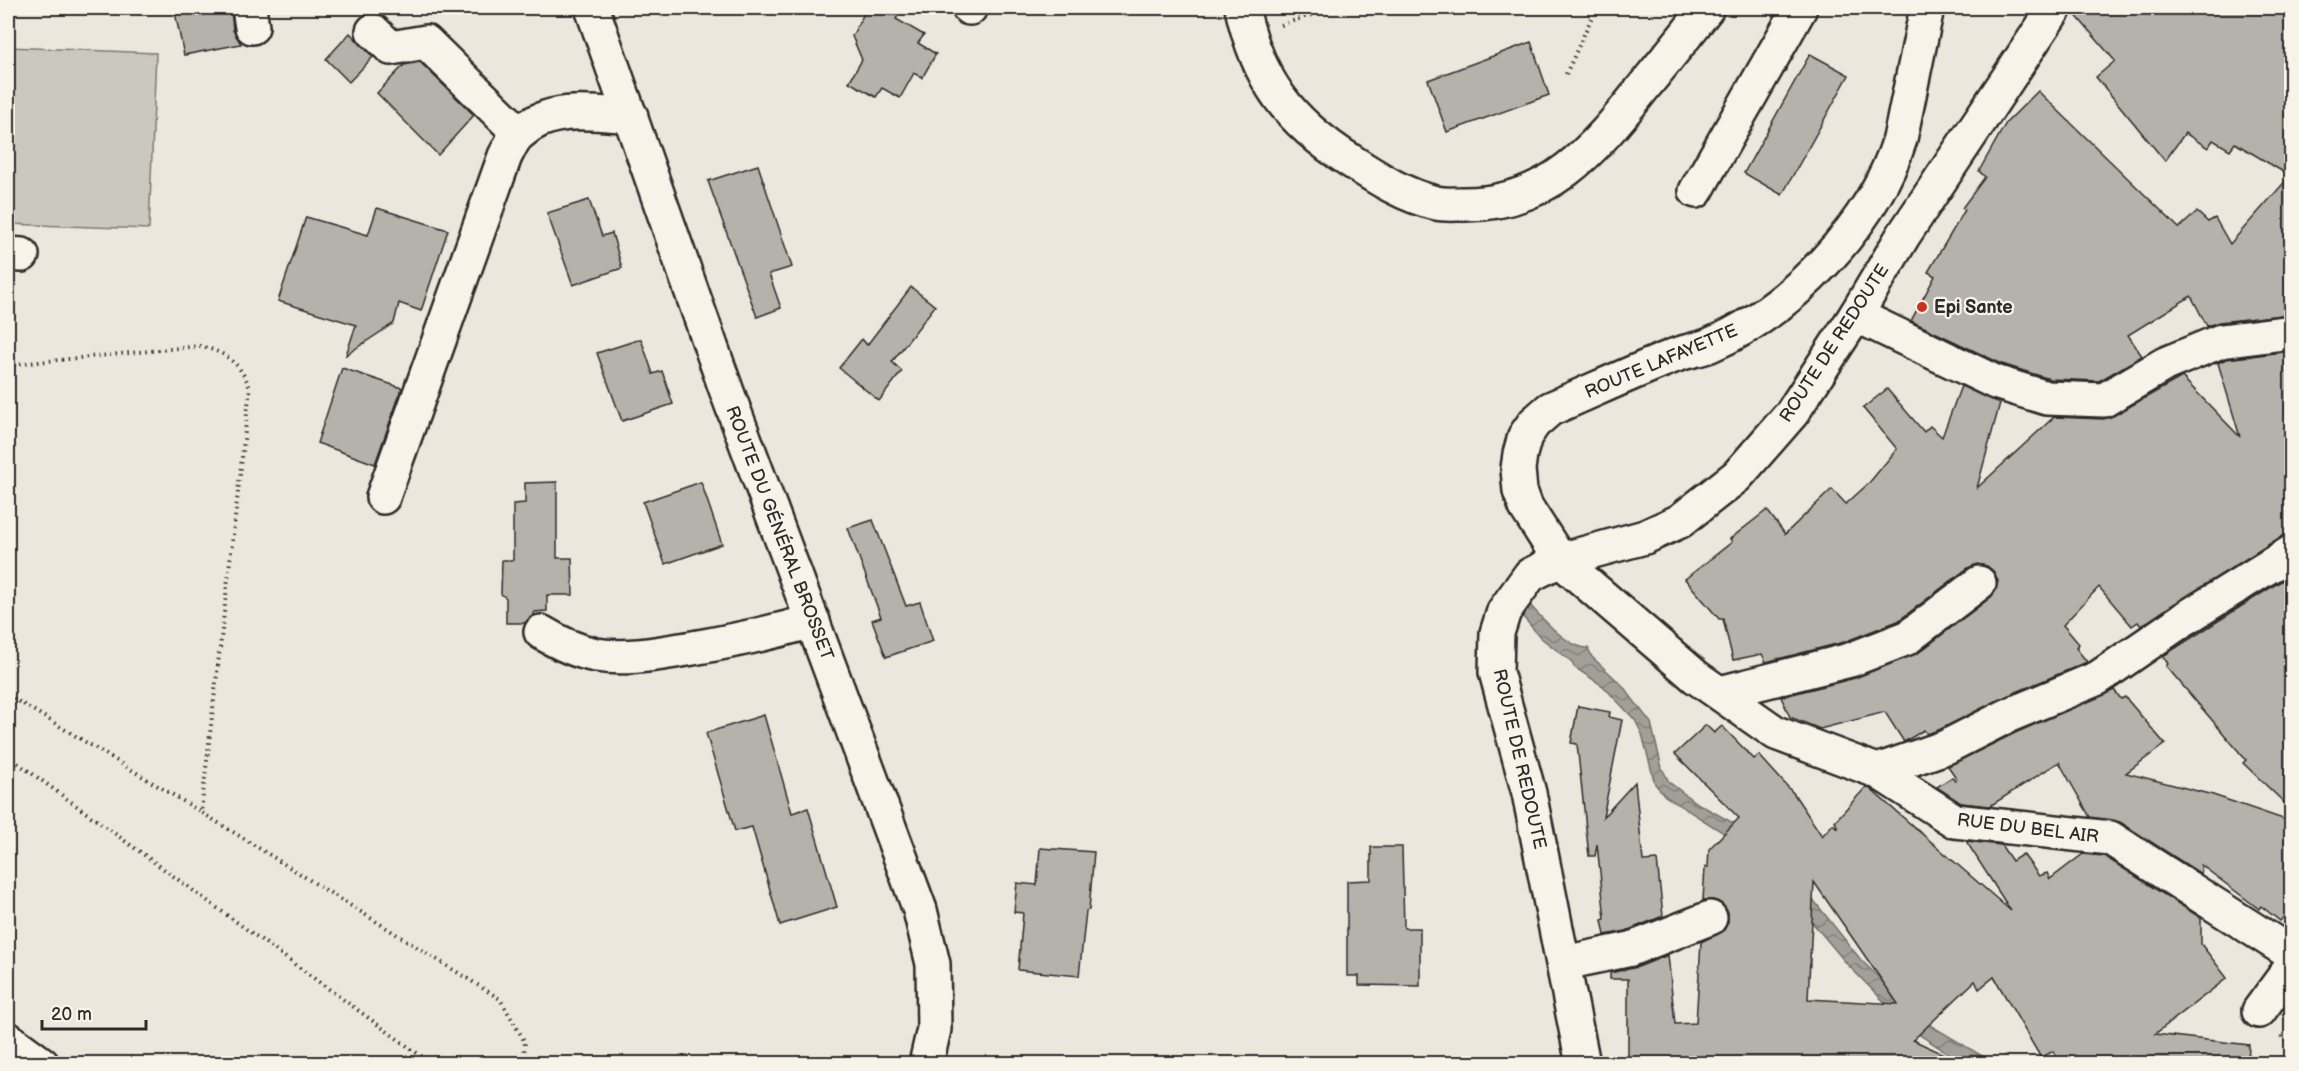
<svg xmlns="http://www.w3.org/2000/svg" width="2299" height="1071" viewBox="0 0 2299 1071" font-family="'Balsamiq Sans',sans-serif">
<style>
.grass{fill:#cbc8bf;stroke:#7b7a75;stroke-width:1.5}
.water{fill:url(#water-waves);stroke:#72716c;stroke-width:1.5}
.building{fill:#b5b2ab;stroke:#2b2b2b;stroke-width:1.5;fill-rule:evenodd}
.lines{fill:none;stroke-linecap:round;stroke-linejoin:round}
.minor-casing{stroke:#2b2b2b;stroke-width:38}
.major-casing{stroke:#2b2b2b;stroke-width:38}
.path{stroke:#2b2b2b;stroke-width:4;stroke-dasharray:1.5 4.5;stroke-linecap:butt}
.minor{stroke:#f7f3e8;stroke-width:33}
.major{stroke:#f7f3e8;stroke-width:33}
.poi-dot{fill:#c8321e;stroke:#f7f3e8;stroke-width:2}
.labels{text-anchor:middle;stroke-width:4.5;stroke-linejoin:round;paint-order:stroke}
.poi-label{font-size:18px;font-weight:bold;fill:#2b2b2b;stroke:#f7f3e8;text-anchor:start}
.street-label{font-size:18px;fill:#2b2b2b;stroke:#f7f3e8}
</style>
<defs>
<pattern id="water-waves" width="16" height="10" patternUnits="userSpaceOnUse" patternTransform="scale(1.5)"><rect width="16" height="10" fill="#a29f98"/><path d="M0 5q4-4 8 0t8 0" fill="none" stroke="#84827c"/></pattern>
</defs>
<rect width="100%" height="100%" fill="#ebe7dd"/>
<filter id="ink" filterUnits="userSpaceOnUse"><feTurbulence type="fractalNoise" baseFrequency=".0167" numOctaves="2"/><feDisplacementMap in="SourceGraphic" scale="12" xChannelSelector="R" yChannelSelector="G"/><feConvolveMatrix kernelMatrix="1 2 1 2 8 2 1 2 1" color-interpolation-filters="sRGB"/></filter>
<g filter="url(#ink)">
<!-- grass -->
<polygon class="grass" points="8,47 156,53 149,229 8,224"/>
<!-- water -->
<path class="water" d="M1519 593C1535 610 1565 648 1588 648L1592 657 1622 685 1651 723 1662 768 1669 782 1695 802 1737 825 1815 902 1861 960 1923 1021 1994 1063H1963L1912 1030 1847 964 1806 915 1727 835 1665 796 1655 784 1642 734 1635 720 1603 686 1574 667 1572 662 1541 638 1512 604Z"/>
<!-- building -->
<g class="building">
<polygon points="174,8 231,8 233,30 241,44 184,55"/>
<polygon points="867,8 903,8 896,19 924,35 918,43 936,54 922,78 914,73 900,98 882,88 876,97 849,82 862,60 852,36"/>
<polygon points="2073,8 2292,8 2292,314 2219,322 2207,326 2191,296 2128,335 2142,356 2099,381 2050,379 2002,364 1911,321 1935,276 1928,272 1965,210 1962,208 1985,177 1979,171 2006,123 2038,91 2179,228 2197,212 2208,222 2215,218 2230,244 2290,176 2235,143 2230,150 2213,140 2208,148 2185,133 2165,161 2096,77 2115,61 2073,12"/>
<polygon points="350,33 373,57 349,82 326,59"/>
<polygon points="1531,42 1549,95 1447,132 1428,80"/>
<polygon points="1810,54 1849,75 1782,195 1744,173"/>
<polygon points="420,62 474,115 438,155 377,93 404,65"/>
<polygon points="758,165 792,267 769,274 781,308 757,317 708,181"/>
<polygon points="589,200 602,236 612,233 622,268 573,285 547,213"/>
<polygon points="377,208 448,230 421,311 399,303 394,323 346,355 356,325 278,301 306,217 368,235"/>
<polygon points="911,287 935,306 892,362 902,371 879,401 839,368 862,339 867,345"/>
<polygon points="641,339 653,374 662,371 673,404 622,421 597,353"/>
<polygon points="2292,351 2292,533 2282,536 2141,626 2138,622 2132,626 2099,587 2063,625 2079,644 2076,648 2087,662 2000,699 1939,730 1927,734 1924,730 1904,742 1885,712 1820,729 1790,717 1781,697 1855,678 1918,653 1991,597 1996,590 1998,581 1994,572 1987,566 1977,564 1968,568 1898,621 1844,642 1766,662 1762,654 1733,660 1723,619 1719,619 1685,579 1732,542 1730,539 1767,510 1785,534 1832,489 1846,504 1869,483 1897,449 1863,408 1887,389 1924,432 1930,426 1942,437 1961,386 2000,403 1977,488 2054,417 2103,419 2113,416 2182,377 2240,437 2218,363 2226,359"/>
<polygon points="342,368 402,388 375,464 317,443"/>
<polygon points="557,482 557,558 572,558 573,595 547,595 547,611 534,612 534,615 525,623 506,623 506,598 501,594 502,560 513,560 513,504 525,503 525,483"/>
<polygon points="701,482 722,544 665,564 643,502"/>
<polygon points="873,520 906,606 920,602 933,641 886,657 872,620 881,617 848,528"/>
<polygon points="2292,574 2292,810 2243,763 2246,760 2166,666 2168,664 2163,656"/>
<polygon points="2114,690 2121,699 2125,697 2165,744 2126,773 2213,795 2292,822 2292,908 2280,921 2261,906 2259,909 2201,865 2201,874 2120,822 2090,817 2059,762 1990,806 1961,803 1937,787 1952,777 1955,781 1957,779 1948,766 2015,733"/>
<polygon points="1578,706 1610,712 1609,717 1622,720 1603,817 1635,782 1643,861 1657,860 1663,916 1626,931 1605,935 1602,920 1605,919 1597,844 1595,856 1589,856 1577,744 1571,743"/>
<polygon points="764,715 792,813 808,808 837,907 780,925 752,827 735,831 706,733"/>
<path d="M1706 725 1714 733 1722 726 1754 759 1759 755 1794 794 1822 836 1833 824 1838 829 1835 821 1866 787 1869 788 2011 911 1966 841 2001 845 2012 861 2023 854 2039 876 2047 873 2050 879 2083 854 2104 856 2201 918V944L2227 978 2155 1034 2249 1045 2248 1064H2061L2053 1051 2041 1058 1994 977 1979 989 1975 981 1913 1040 1965 1064H1628V979H1610V973L1638 967 1668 955 1675 1024 1696 1023 1701 942 1724 930 1728 921V912L1722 904 1713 900H1703L1705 867H1708L1709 849 1739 818 1675 754ZM1814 882 1898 1004 1808 999Z"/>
<polygon points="1371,847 1402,847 1404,928 1420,928 1420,986 1359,985 1359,976 1347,976 1347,881 1371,880"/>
<polygon points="1040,848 1094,852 1089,910 1086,911 1079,976 1018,970 1023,913 1014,912 1017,883 1037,885"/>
</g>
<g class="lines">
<defs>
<g id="minor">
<polyline points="249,8 252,27"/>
<polyline points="592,8 727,392 920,910 933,964 934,1029 926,1064"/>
<polyline points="969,8 970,8"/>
<path d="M1242 8C1258 80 1288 121 1351 161 1377 178 1405 196 1436 203 1445 205 1455 204 1463 204 1548 205 1594 150 1642 89 1664 62 1686 35 1707 8"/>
<path d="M1927 8 1900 139C1873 224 1792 310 1710 345 1698 350 1684 351 1671 357 1630 373 1590 392 1550 409L1534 423 1525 436 1520 454 1518 469 1520 491 1526 507 1560 560 1696 677 1776 733 1877 771 1955 821 2110 838 2292 954"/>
<polyline points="373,31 391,48 426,42 519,133"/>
<polyline points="1696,191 1800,8"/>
<polyline points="8,254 22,255"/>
<polyline points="1856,315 1995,382 2047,398 2104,400 2165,364 2221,341 2292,332"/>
<path d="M383 497 505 156C509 149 513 138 520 133 550 105 594 113 631 116"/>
<path d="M541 632C559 643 575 651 596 655 626 660 657 654 687 649 729 642 771 633 813 621"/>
<polyline points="1720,693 1850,660 1907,638 1979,583"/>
<polyline points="1877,771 1946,747 2007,716 2098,678 2181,621 2292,552"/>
<polyline points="1564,963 1631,949 1710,918"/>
<polyline points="2259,1011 2292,966"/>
<polyline points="8,1039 42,1064"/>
</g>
<polyline id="major" points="1583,1064 1529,793 1496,672 1497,633 1504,611 1530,575 1560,560 1645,537 1680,521 1737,476 1792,413 1856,315 1903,236 2055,8"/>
</defs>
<!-- minor casing -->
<use href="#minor" class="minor-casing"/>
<!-- major casing -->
<use href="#major" class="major-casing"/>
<!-- path -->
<g class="path">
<polyline points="1281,25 1332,8"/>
<polyline points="1566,74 1596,8"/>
<path d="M8 365 200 346C227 353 239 362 250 388L201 812 500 999 525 1042 523 1064"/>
<polyline points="8,695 201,812"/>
<polyline points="8,756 432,1064"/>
<polyline points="2281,1036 2292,1047"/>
</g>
<!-- minor -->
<use href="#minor" class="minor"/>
<!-- major -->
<use href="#major" class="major"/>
</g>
</g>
<!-- markers -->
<circle class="poi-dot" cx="1922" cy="307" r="6"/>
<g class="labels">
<!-- poi labels -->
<g class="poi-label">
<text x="1934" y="313">Epi Sante</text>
</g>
<!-- street labels -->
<g class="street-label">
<text transform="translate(1834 343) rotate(-57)" y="6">ROUTE DE REDOUTE</text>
<text transform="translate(1661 361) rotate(-23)" y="6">ROUTE LAFAYETTE</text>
<text transform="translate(780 533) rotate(69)" y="6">ROUTE DU GÉNÉRAL BROSSET</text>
<text transform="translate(1520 759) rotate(77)" y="6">ROUTE DE REDOUTE</text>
<text transform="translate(2028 828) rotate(7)" y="6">RUE DU BEL AIR</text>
</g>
</g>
<!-- margin -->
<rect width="2299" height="1071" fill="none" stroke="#f7f3e8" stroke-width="30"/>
<rect x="15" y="15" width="2269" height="1041" fill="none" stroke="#2b2b2b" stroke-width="2" filter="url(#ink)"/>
<!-- scale -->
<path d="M42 1020v9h104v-9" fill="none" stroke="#2b2b2b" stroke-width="3"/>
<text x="51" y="1020" font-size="18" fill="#2b2b2b" stroke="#f7f3e8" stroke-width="4.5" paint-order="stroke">20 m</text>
</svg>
